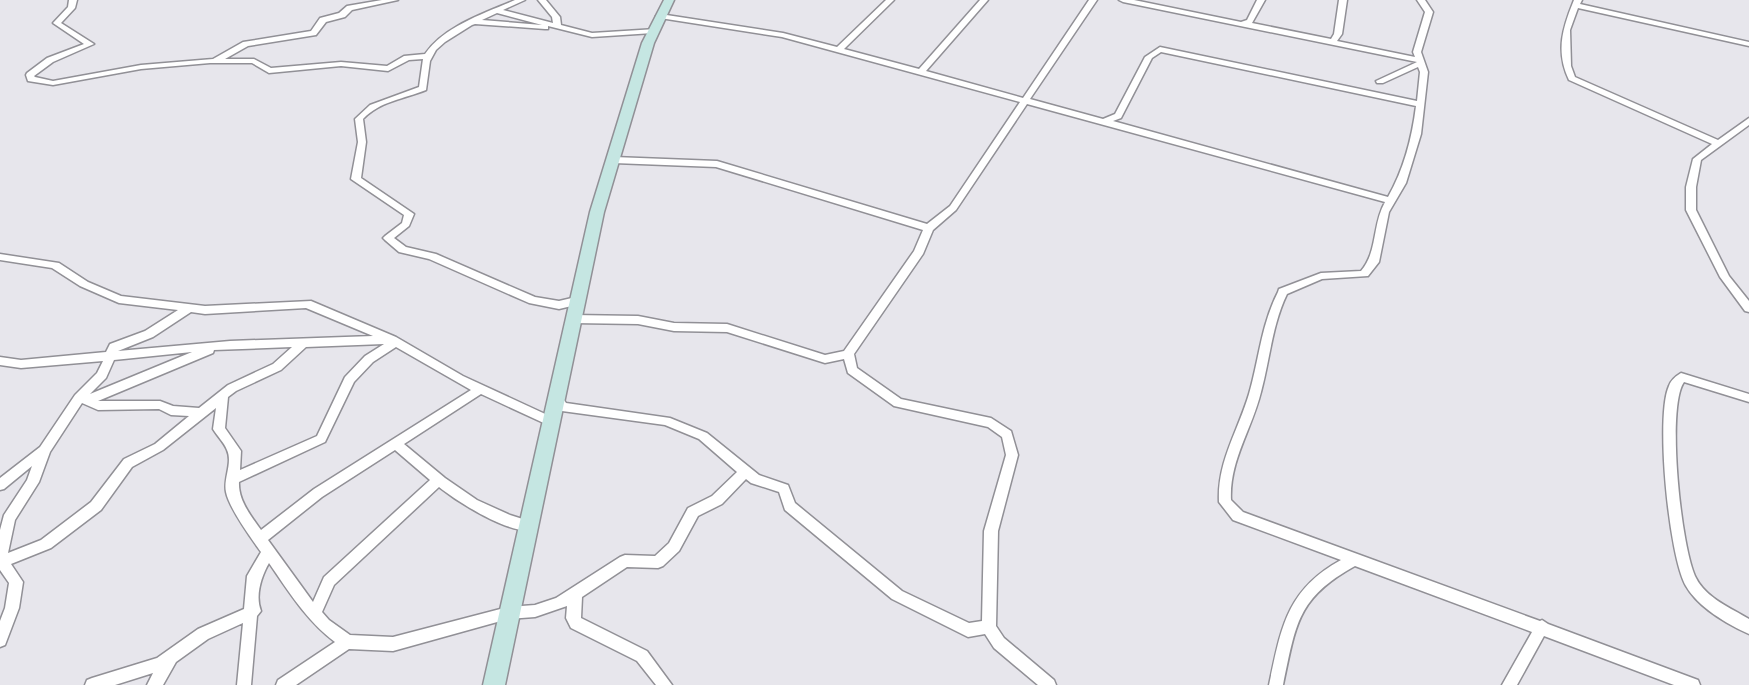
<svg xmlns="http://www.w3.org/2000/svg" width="1749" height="685" viewBox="0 0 1749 685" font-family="Lato,sans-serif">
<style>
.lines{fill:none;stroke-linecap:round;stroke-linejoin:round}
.street-casing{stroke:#919096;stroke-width:3}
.secondary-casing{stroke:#919096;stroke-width:3}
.street{fill:#fff;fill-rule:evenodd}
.secondary{fill:#c5e6e2;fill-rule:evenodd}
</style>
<rect width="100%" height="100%" fill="#e7e6ec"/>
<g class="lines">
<defs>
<g id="street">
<path d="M69 0H77L75 8 61 23 94 44 53 62 34 76 35 77 53 81 141 65 213 59 243 42 311 31 320 18 339 13 347 6 382 0H398L352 10 345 17 326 22 316 35 248 46 225 59H254L271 68 341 62 387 66 404 56 425 54C444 26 485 13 515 0H525L503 10 553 23 552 17 538 0H546L560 17 561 25 592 33 656 29V33H653L592 37 548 26V29H545L475 24 472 25 445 42 436 50 430 61 426 90C404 99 380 101 363 119L366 142 361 178 414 214 409 226 394 238 406 247 436 254 535 297 559 301 576 297 581 301 580 304 559 309 529 303 429 259 399 252 385 240 383 238 385 236 402 223 404 215 351 179 358 142 355 119 370 105 419 87 423 59 409 60 388 71 341 66 269 73 252 63H210L141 69 53 85 28 81 26 75 27 73 47 58 84 44 53 23 68 7ZM497 13 542 25 482 20Z"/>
<path d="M886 0H894L844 49 919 69 980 0H988L926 71 1023 98 1089 0H1097L1030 99 1103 119 1115 114 1145 57 1160 47 1417 101 1420 72 1418 67 1383 83H1377L1376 81 1417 62 1123 2 1119 0H1134L1241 22 1247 20 1257 0H1265L1252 23 1331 39 1334 34 1339 0H1347L1342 34 1337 41 1415 57 1413 52 1425 12 1417 0H1425L1433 12 1421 52 1428 72 1421 134 1406 183 1389 212 1379 262 1368 276 1322 279 1287 294C1272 325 1270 359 1261 392 1252 429 1229 461 1231 500L1243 512 1540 621 1542 620 1548 624 1698 680 1700 685H1674L1544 636 1517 685H1502L1532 632 1355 566C1297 598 1296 624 1283 685H1269C1281 629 1286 590 1341 560L1233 520 1219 502C1217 462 1238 431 1249 394 1259 360 1261 325 1278 292L1279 289 1321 273 1361 271C1378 251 1372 225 1385 202L1027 104 956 210 933 230 923 254 854 354 857 368 901 399 991 418 1011 431 1018 455 998 531 996 626 1004 638 1054 680 1056 685H1038L994 648 985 634 968 637 892 599 785 510 779 492 751 483 746 479 722 504 698 516 679 551 663 566 658 568 627 567 582 597 581 618 647 651 672 685H656L637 661 571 628 566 618 567 606 535 617 508 619 393 651 349 649 296 685H276L278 680 335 642C307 621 289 592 269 563 261 577 255 596 261 611L257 616 251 685H237L243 623 208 639 176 662 163 685H147L153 673 115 685H85L87 680 92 678 157 658 198 629 244 609 247 576 261 552C251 538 229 508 226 492 223 479 233 463 227 450 224 442 217 436 213 429L216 408 163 450 132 467 101 510 51 548 11 564 23 582 19 608 5 645 0 647V621L5 608 9 583 0 570V530L4 515 27 480 32 466 4 489 0 490V478L40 447 75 395 97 373 103 361 21 368 0 365V357L21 360 106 352 110 344 145 331 178 310 119 303 80 286 52 268 0 260V254L59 263 88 282 121 296 205 306 311 301 396 337 463 376 556 419 558 422 556 425H548L481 394 404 444 445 478 477 500 510 515 532 522 534 526 532 530C508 534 458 502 439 487L334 585 322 612 329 620 350 635 393 637 508 607 535 605 556 598 620 557 625 555 655 556 669 543 688 508 712 496 737 472 699 439 665 425 562 411 558 410 552 400 554 397H562L566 403 670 418 707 433 759 475 788 485 795 503 902 591 969 623 982 621 984 531 1006 455 1002 437 988 427 894 406 848 373 844 359 825 363 727 332 674 331 638 324 573 323 568 319 573 315 638 316 674 323 727 324 825 355 844 351 914 251 923 230 716 167 614 163 610 160 614 157 717 161 927 224 950 206 1020 102 782 37 660 18 656 16 660 14 783 33 837 47ZM1161 52 1416 106C1412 138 1404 169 1388 197L1113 121 1121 118 1152 58ZM306 308 373 336 230 341 118 351 153 337 191 312 205 314ZM384 344 365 356 345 377 317 436 240 470 241 451 225 428 228 397 236 391 281 370 306 347ZM292 347 273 364 228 385 199 408 173 406 160 401H98L213 353 214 350ZM396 347 471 390 314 489 261 530C251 516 238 500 239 482L325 442 354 382 373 362ZM192 352 90 394 106 378 114 360ZM82 403 98 410 159 409 171 415 189 416 155 444 124 459 91 502 41 540 8 553 15 520 39 482 50 452ZM395 450 430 480 324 577 313 602 268 540 322 497Z"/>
<path d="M1574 0H1582L1580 4 1749 42V46L1578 8 1570 30 1571 66 1575 77 1718 140 1749 118V125L1701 160 1696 187V210L1729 276 1749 301V312L1745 311 1720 277 1686 210V187L1693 159 1712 144 1569 80C1555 51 1563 27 1574 0Z"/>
<path d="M1681 373 1749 394V402L1684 382C1666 407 1681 549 1696 578 1706 598 1731 608 1749 619V634C1727 624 1698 607 1686 586 1669 557 1655 416 1669 386 1671 380 1676 376 1681 373Z"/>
</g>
<polygon id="secondary" points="664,0 674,0 654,43 604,212 505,685 483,685 590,212 642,43"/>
</defs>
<!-- street casing -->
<use href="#street" class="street-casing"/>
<!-- secondary casing -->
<use href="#secondary" class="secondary-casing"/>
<!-- street -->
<use href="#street" class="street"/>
<!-- secondary -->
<use href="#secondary" class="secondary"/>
</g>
</svg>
